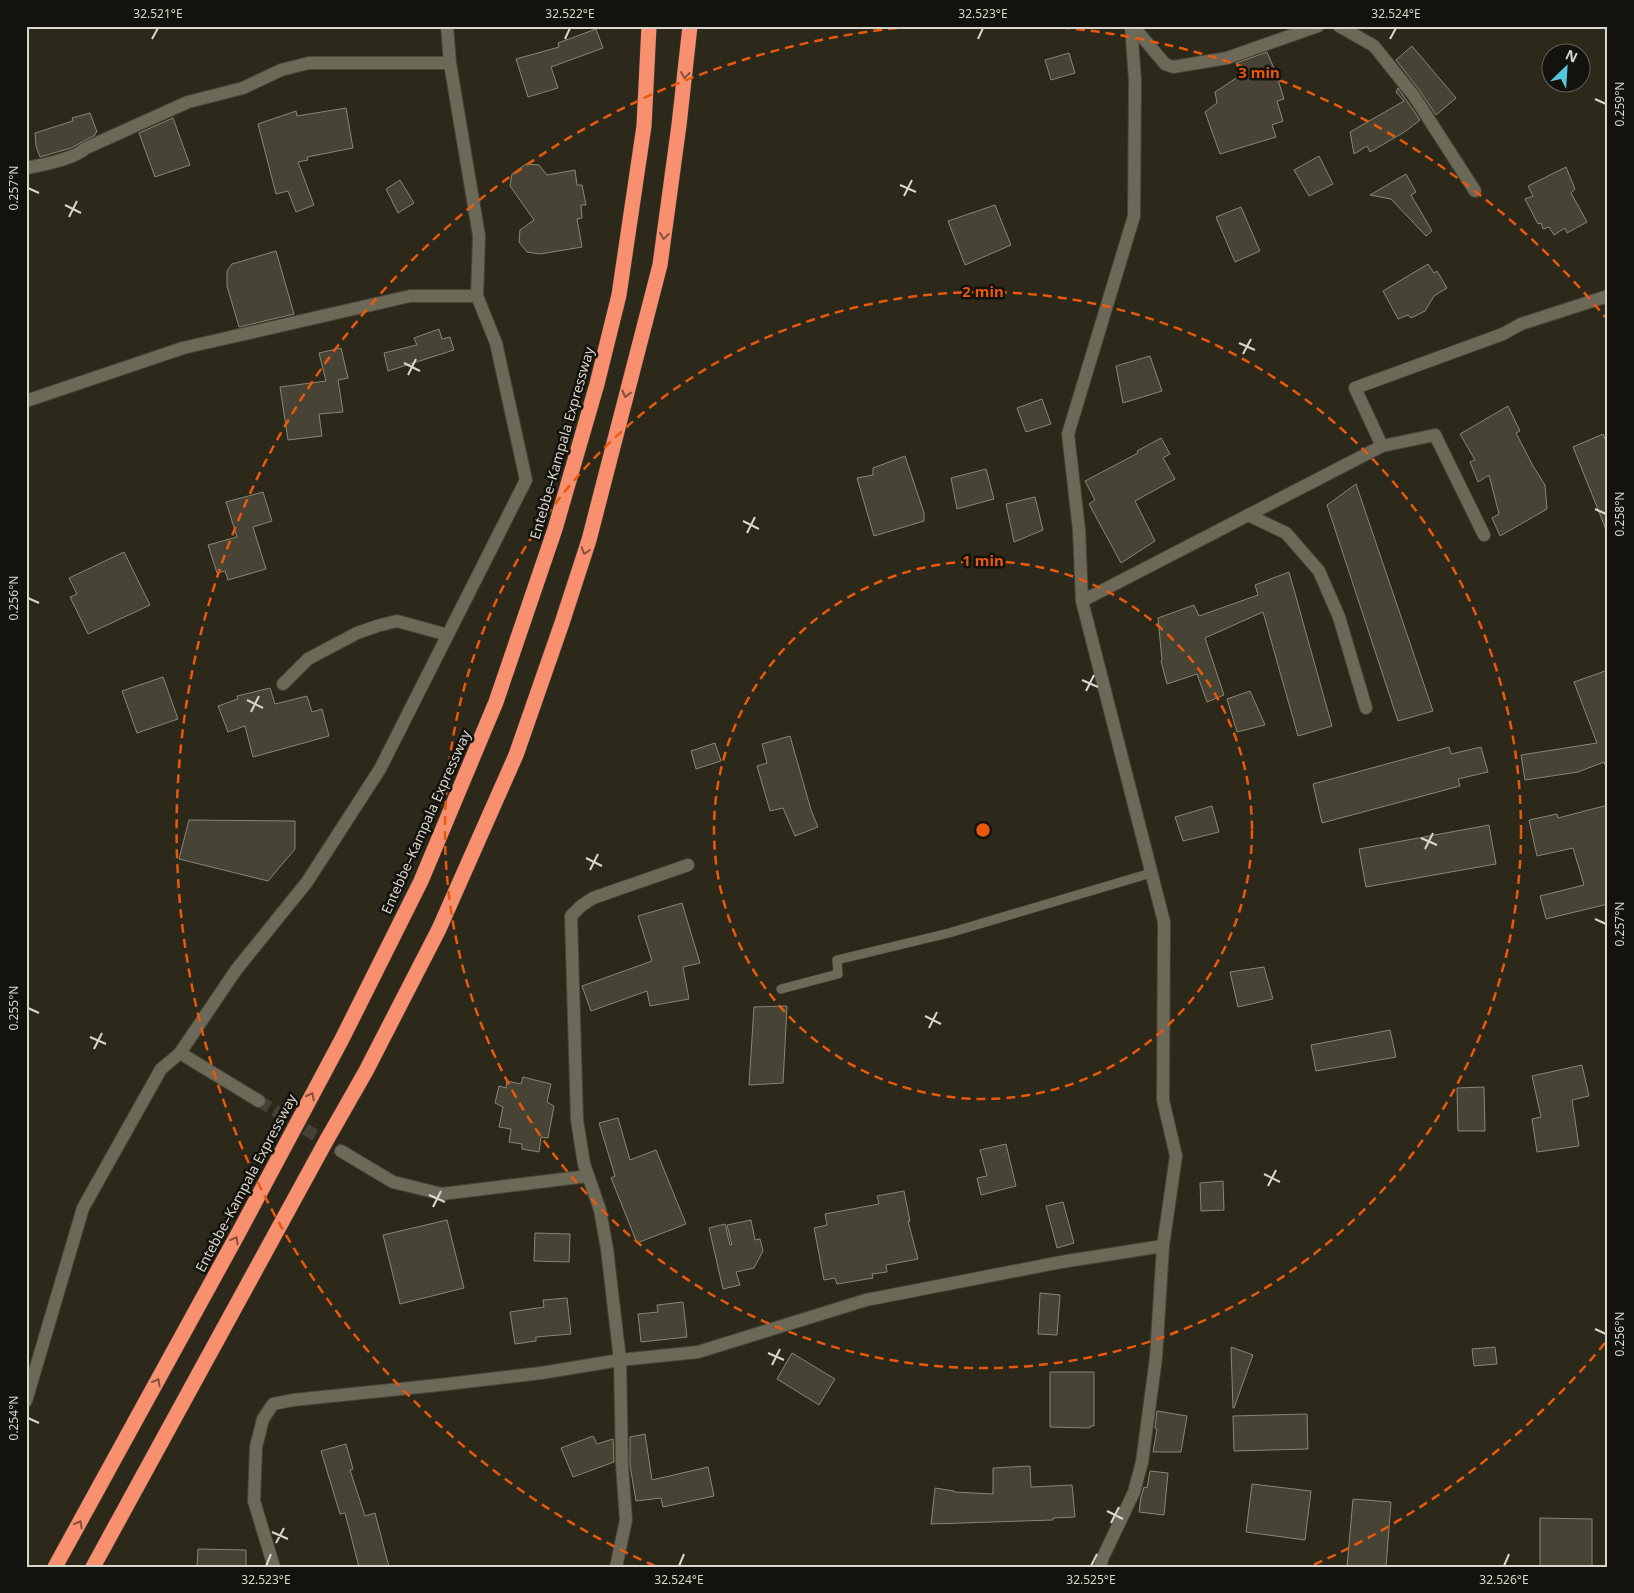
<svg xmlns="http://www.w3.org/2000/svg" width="1634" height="1593" viewBox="0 0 1634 1593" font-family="'Noto Sans',sans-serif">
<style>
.building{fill:#484435;stroke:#898675}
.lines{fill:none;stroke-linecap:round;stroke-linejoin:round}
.street-tunnel{stroke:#464336;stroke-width:12;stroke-dasharray:12 6;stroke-linecap:butt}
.lane-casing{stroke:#484539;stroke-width:10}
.street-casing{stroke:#484539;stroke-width:14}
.highway-casing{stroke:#484539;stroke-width:16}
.lane{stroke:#6d6959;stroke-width:9}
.street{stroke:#6d6959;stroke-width:12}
.highway{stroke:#f88f6e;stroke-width:15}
.oneway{stroke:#86503d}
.ticks{fill:none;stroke:#d8d6cd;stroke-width:2}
.ring{fill:none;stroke:#e8590c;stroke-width:2.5;stroke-dasharray:9 6}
.labels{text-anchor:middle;stroke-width:5;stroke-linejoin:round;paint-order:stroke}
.street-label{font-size:14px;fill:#d8d6cd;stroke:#13120c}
.centre{fill:#e8590c;stroke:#13120c;stroke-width:2.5}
.ring-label{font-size:15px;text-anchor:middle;font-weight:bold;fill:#e8590c;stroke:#13120c;stroke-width:5;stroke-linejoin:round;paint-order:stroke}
.neatline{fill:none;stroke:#d8d6cd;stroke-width:2}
.ticks-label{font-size:12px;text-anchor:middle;fill:#d8d6cd}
</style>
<rect width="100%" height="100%" fill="#2c291b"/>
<!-- building -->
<g class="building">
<polygon points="596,29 603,48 551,67 558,88 528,97 516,59 559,47 558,43"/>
<polygon points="1412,46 1456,98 1436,115 1420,91 1396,60"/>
<polygon points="1267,52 1276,73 1284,99 1277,101 1283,121 1272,125 1276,137 1220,154 1205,112 1217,103 1215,92 1241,75 1236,63"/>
<polygon points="1069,53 1075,73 1051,80 1045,60"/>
<polygon points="1398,88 1420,120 1406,131 1370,152 1367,146 1354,154 1350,132 1404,101 1396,92"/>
<polygon points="346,108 353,148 307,157 308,160 298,162 314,205 296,212 288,191 276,194 258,124 296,111 297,116"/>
<polygon points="90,113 97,132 95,133 95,135 71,148 40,157 36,146 35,133 73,121 72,118"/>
<polygon points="173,118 190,165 155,177 139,133"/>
<polygon points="1319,156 1333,184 1309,196 1294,170"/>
<polygon points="526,164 539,165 547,175 575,170 577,185 582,185 586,205 581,205 582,218 577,219 582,247 540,254 527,252 519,242 520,230 534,220 510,186 512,174"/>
<polygon points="1566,167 1575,189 1571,193 1587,222 1567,233 1565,228 1554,235 1549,227 1543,229 1541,223 1538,224 1525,199 1533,196 1528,186"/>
<polygon points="1406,174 1416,192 1411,195 1432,231 1426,236 1391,199 1370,195"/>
<polygon points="400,180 414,203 398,213 386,189"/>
<polygon points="995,205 1011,245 965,265 948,221"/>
<polygon points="1241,207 1260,251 1235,262 1216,217"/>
<polygon points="276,251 294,314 239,327 227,286 227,271 232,264"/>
<polygon points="1428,264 1434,273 1437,271 1447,288 1434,296 1425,311 1411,318 1408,315 1398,319 1383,291"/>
<polygon points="439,329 442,339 450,337 454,350 388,371 384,353 417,345 414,338"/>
<polygon points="341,348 348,378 338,380 343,412 319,414 322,436 288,440 280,387 326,381 319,353"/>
<polygon points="1150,356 1162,391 1123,403 1116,366"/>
<polygon points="1042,399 1051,424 1026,432 1017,408"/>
<polygon points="1508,406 1520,431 1516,433 1533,466 1545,485 1547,509 1500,536 1492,518 1499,514 1489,475 1478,482 1470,462 1475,460 1460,434"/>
<polygon points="1603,434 1608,446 1607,532 1573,447"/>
<polygon points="1161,438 1170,454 1163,458 1175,479 1135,501 1155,541 1121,563 1089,504 1095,500 1085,481 1138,453 1137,451"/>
<polygon points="905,456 924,513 924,521 874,536 857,478 873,475 873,468"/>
<polygon points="986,469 994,499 957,509 951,478"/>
<polygon points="1356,484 1433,711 1398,721 1327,505"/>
<polygon points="263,492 272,521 253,527 266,569 228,580 225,571 217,573 208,545 237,537 226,502"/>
<polygon points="1035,497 1043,530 1014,542 1006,504"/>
<polygon points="124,552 150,605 88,634 70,597 77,594 69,578"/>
<polygon points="1289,572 1332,726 1298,736 1263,612 1205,638 1224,695 1207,702 1197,674 1167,684 1161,661 1162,660 1158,618 1194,605 1199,616 1258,595 1255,585"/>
<polygon points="1608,670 1608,767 1606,767 1604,762 1578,772 1525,780 1521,755 1597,743 1574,682"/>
<polygon points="163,677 178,719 137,733 122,691"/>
<polygon points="270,688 275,704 307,696 312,712 322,709 329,736 253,757 245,726 228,732 218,706 238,699 237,696"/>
<polygon points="1250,691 1265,725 1237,732 1227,699"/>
<polygon points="790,736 811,810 818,827 795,836 783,808 770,811 757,766 767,763 762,744"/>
<polygon points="715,743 721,761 696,769 691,751"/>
<polygon points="1449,747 1451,754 1481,747 1488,772 1458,779 1460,786 1322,823 1313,784"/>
<polygon points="1608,805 1608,904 1546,919 1540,896 1584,885 1573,848 1537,856 1529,820 1557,814 1558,818"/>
<polygon points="1212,806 1219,832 1183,841 1175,817"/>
<polygon points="189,820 295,821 295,849 268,881 179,859"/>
<polygon points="1489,825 1496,864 1366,887 1359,849"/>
<polygon points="682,903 700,963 683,967 689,999 650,1006 647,991 591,1011 582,986 652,961 638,916"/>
<polygon points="1264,967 1273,999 1238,1007 1230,972"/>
<polygon points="787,1006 783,1083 749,1085 754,1007"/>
<polygon points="1390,1030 1396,1057 1316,1071 1311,1045"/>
<polygon points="1582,1065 1589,1096 1572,1100 1579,1146 1537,1152 1532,1119 1541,1117 1532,1076"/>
<polygon points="523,1077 551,1084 547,1102 554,1106 548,1138 541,1137 539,1152 522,1149 522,1144 509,1142 511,1129 499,1127 503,1107 495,1103 499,1086 506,1088 507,1081 521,1084"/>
<polygon points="1484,1087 1485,1131 1458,1131 1457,1088"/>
<polygon points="618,1118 630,1160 656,1150 686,1224 637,1243 611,1178 615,1176 599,1123"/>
<polygon points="1006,1144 1016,1186 981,1195 977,1178 987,1176 980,1150"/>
<polygon points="1223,1181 1224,1210 1201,1211 1200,1183"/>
<polygon points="904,1191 910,1221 908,1221 918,1259 886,1265 887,1272 872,1274 873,1278 837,1284 835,1278 824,1280 814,1228 827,1225 825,1214 879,1204 877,1196"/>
<polygon points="1063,1202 1074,1243 1057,1248 1046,1206"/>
<polygon points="447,1220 464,1288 400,1304 383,1235"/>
<polygon points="751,1220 755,1240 760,1239 763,1251 754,1268 736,1272 740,1285 723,1289 709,1228 725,1224 730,1245 732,1245 727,1225"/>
<polygon points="535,1233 570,1234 569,1262 534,1261"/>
<polygon points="1040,1293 1060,1295 1057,1335 1038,1334"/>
<polygon points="567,1298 571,1334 536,1337 536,1341 515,1344 510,1312 544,1307 543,1300"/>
<polygon points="683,1302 687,1337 641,1342 638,1314 658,1312 657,1305"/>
<polygon points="1231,1347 1253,1355 1234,1408 1233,1408"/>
<polygon points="1495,1347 1497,1364 1474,1366 1472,1349"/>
<polygon points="792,1353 835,1379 819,1405 777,1379"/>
<polygon points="1050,1372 1094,1372 1094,1426 1090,1426 1090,1428 1050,1427"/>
<polygon points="1157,1411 1187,1416 1181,1452 1153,1452 1157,1429 1155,1428"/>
<polygon points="1307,1414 1308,1449 1234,1451 1233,1416"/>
<polygon points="645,1434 652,1480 708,1467 714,1496 663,1507 661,1498 636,1501 630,1465 630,1437"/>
<polygon points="593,1436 597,1444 613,1439 614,1462 573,1477 561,1448"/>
<polygon points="346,1444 353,1469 350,1470 365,1516 375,1513 389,1567 359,1567 345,1513 340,1514 321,1451"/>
<polygon points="1030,1466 1031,1487 1072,1485 1075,1517 1053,1518 1053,1520 931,1524 935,1488 954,1491 954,1492 993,1494 993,1468"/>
<polygon points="1150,1471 1168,1473 1164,1515 1139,1512 1141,1497 1144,1487 1147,1488"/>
<polygon points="1252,1484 1311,1491 1305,1540 1246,1532"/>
<polygon points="1353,1499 1391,1502 1386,1567 1347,1567"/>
<polygon points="1540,1518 1592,1519 1592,1567 1540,1567"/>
<polygon points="198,1549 246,1550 246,1567 197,1567"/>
</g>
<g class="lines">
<!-- street-tunnel -->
<polyline class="street-tunnel" points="259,1101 341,1151"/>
<defs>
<polyline id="lane" points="781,989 838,974 837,960 949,933 1151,873"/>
<g id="street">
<polyline points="1133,26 1165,64 1173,67 1227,58 1318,26"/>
<polyline points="1339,26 1374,46 1414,96 1475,191"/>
<path d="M26 168C43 165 74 159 86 148L188 102 243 88 281 70 309 63H450"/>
<polyline points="26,401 183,348 410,296 477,296"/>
<polyline points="1382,446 1435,435 1484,535"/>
<polyline points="1248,515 1286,533 1319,571 1339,617 1366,708"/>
<polyline points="1082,601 1382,446 1355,388 1503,334 1521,324 1608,296"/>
<polyline points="283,684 308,659 357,633 377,626 397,621 448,635"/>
<polyline points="180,1053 236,970 307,882 380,769 526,480 496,343 477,296 479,236 450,63 447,26"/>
<polyline points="341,1151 393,1182 442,1194 588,1176"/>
<polyline points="26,1401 83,1208 161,1069 180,1053 259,1101"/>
<polyline points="274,1567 254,1501 256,1447 263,1419 273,1404 293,1400 439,1385 541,1373 620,1360 698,1352 866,1300 1061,1262 1163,1246"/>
<polyline points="616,1567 626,1520 622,1465 620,1360 607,1249 600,1210 584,1164 577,1120 571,916 581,906 593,898 688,865"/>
<polyline points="1100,1567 1103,1557 1134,1492 1142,1462 1156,1358 1163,1246 1176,1156 1163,1100 1164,922 1082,601 1079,530 1068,434 1134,216 1135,80 1131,26"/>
</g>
<g id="highway">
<polyline points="55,1567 239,1232 342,1039 421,881 496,702 555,529 597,384 619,295 644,126 649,26"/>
<polyline points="93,1567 325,1143 366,1071 439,929 516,755 562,623 589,540 660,265 679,125 690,26"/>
</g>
</defs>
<!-- lane casing -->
<use href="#lane" class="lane-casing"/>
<!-- street casing -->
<use href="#street" class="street-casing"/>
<!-- highway casing -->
<use href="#highway" class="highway-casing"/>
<!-- lane -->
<use href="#lane" class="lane"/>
<!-- street -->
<use href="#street" class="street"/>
<!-- highway -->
<use href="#highway" class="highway"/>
</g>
<!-- one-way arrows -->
<defs><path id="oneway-chevron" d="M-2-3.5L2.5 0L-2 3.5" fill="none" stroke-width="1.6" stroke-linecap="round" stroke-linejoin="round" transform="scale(1.25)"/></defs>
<g class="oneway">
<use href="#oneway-chevron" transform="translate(685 75) rotate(97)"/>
<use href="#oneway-chevron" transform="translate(664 236) rotate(98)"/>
<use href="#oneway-chevron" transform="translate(626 394) rotate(104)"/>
<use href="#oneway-chevron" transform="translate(585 551) rotate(108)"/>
<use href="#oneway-chevron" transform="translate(311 1096) rotate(-62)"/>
<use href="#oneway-chevron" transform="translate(235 1240) rotate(-61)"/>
<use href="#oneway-chevron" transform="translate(157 1382) rotate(-61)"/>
<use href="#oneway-chevron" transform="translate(79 1524) rotate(-61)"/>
</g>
<!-- ticks -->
<path class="ticks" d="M152 39 158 28M565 39 570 28M978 39 983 28M1390 39 1396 28M1595 99 1606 104M900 185 916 192M28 188 39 193M904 196 912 180M65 205 81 213M69 217 77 201M1239 343 1255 350M1243 354 1251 339M404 363 420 371M408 375 416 359M1595 509 1606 514M743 521 759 529M747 533 755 517M28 598 39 603M1082 680 1098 687M1086 691 1094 675M247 700 263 708M251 712 259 696M1421 838 1437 845M1425 849 1433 833M586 858 602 866M590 870 598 854M1595 919 1606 924M28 1008 39 1013M925 1016 941 1024M929 1028 937 1012M90 1037 106 1044M94 1049 102 1033M1264 1174 1280 1182M1268 1186 1276 1170M429 1195 445 1202M433 1207 441 1191M1595 1329 1606 1334M768 1353 784 1360M772 1365 780 1349M28 1418 39 1423M1107 1511 1123 1519M1111 1523 1119 1507M272 1532 288 1539M276 1543 284 1528M266 1566 271 1554M679 1566 684 1554M1091 1566 1097 1554M1504 1566 1509 1554"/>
<!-- distance rings -->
<g class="ring">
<circle cx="983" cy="830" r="269"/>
<circle cx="983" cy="830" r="538"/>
<path d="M1605 1343A806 806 0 0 1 1311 1566M655 1566A806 806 0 0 1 920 26M1046 26A806 806 0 0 1 1605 317"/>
</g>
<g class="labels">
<!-- street labels -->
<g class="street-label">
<text transform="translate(562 443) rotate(-74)" y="5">Entebbe–Kampala Expressway</text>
<text transform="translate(426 822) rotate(-66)" y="5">Entebbe–Kampala Expressway</text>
<text transform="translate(246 1183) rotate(-62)" y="5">Entebbe–Kampala Expressway</text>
</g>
</g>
<circle cx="983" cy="830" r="8" class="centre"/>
<g class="ring-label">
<text x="1259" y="78">3 min</text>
<text x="983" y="297">2 min</text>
<text x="983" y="566">1 min</text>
</g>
<!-- border -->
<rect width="1634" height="1593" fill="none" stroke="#13120c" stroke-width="55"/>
<!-- north arrow -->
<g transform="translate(1566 68) rotate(25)"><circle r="24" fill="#13120c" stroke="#626059"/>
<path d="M0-4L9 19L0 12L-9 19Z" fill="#53cadc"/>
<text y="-8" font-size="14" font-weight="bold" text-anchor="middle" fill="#d8d6cd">N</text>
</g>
<rect x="28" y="28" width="1578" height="1538" class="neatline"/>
<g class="ticks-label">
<text x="158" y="18">32.521°E</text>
<text x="570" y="18">32.522°E</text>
<text x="983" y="18">32.523°E</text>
<text x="1396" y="18">32.524°E</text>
<text transform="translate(1620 104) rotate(-90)" y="4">0.259°N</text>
<text transform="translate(14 188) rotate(-90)" y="4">0.257°N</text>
<text transform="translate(1620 514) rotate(-90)" y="4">0.258°N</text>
<text transform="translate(14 598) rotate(-90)" y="4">0.256°N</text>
<text transform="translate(1620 924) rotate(-90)" y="4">0.257°N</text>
<text transform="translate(14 1008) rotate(-90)" y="4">0.255°N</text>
<text transform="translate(1620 1334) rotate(-90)" y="4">0.256°N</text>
<text transform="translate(14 1418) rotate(-90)" y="4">0.254°N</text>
<text x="266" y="1584">32.523°E</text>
<text x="679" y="1584">32.524°E</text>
<text x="1091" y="1584">32.525°E</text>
<text x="1504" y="1584">32.526°E</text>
</g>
</svg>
